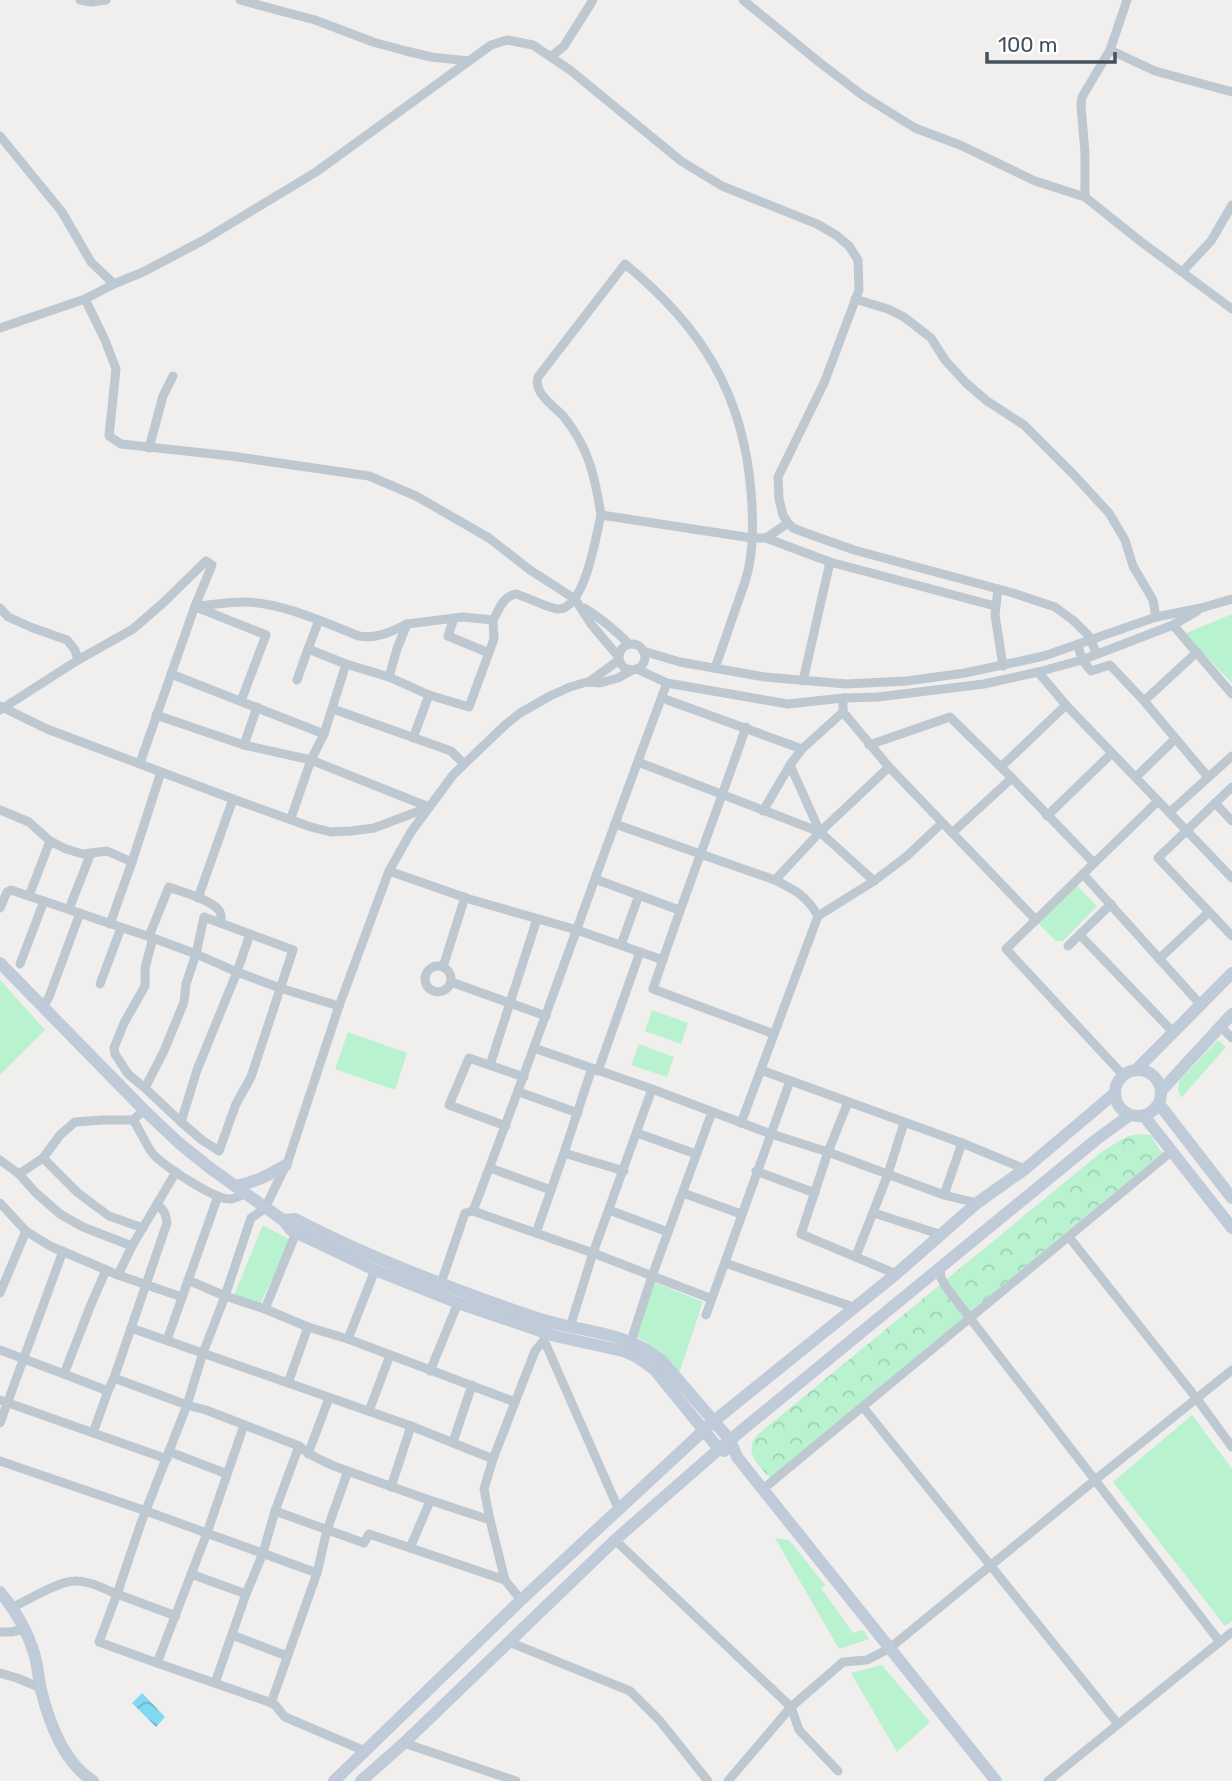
<svg xmlns="http://www.w3.org/2000/svg" width="1232" height="1781" viewBox="0 0 1232 1781" font-family="Rubik,sans-serif">
<style>
.forest{fill:url(#forest-crowns)}
.park{fill:#b8f2cf}
.water{fill:url(#water-waves)}
.lines{fill:none;stroke-linecap:round;stroke-linejoin:round}
.street{stroke:#bdc8d1;stroke-width:9}
.secondary{stroke:#bfcbd9;stroke-width:12}
</style>
<defs>
<pattern id="forest-crowns" width="20" height="18" patternUnits="userSpaceOnUse" patternTransform="scale(1.75)"><rect width="20" height="18" fill="#b8f2cf"/><path d="M2 6a3 3 0 1 1 6 0M12 15a3 3 0 1 1 6 0" fill="none" stroke="#a0d1b4"/></pattern>
<pattern id="water-waves" width="16" height="10" patternUnits="userSpaceOnUse" patternTransform="scale(1.75)"><rect width="16" height="10" fill="#82d9f2"/><path d="M0 5q4-4 8 0t8 0" fill="none" stroke="#6cb2c7"/></pattern>
</defs>
<rect width="100%" height="100%" fill="#f1eeee"/>
<!-- forest -->
<path class="forest" d="M1142 1134 1150 1135 1162 1153 770 1478C758 1465 744 1452 756 1436L1104 1150 1128 1136Z"/>
<!-- park -->
<g class="park">
<polygon points="1232,614 1232,683 1184,634"/>
<polygon points="1075,884 1097,906 1063,941 1056,941 1036,921"/>
<polygon points="0,980 45,1030 0,1075"/>
<polygon points="652,1010 688,1023 681,1044 645,1031"/>
<polygon points="348,1032 407,1053 395,1090 335,1069"/>
<polygon points="1218,1040 1226,1047 1181,1098 1178,1090 1179,1081"/>
<polygon points="639,1044 674,1057 667,1077 631,1065"/>
<polygon points="263,1225 291,1240 260,1304 234,1295"/>
<polygon points="654,1282 703,1302 679,1373 660,1351 634,1335"/>
<polygon points="1192,1415 1232,1469 1232,1621 1225,1626 1113,1482"/>
<polygon points="775,1538 789,1540 826,1586 821,1588 853,1633 863,1630 869,1639 839,1649"/>
<polygon points="882,1665 930,1722 897,1752 851,1673"/>
</g>
<!-- water -->
<polygon class="water" points="142,1693 165,1717 156,1727 132,1703"/>
<g class="lines">
<!-- street -->
<g class="street">
<polyline points="80,0 91,2 106,0"/>
<polyline points="240,0 315,20 373,42 406,51 431,57 469,61"/>
<polyline points="743,0 819,62 862,95 915,128 960,145 1035,181 1085,197 1140,241 1232,309"/>
<polyline points="1110,50 1155,71 1232,92"/>
<polyline points="552,56 564,46 593,0"/>
<polyline points="0,136 62,212 91,262 114,284 143,272 202,241 316,172 491,45 507,40 533,45 570,70 681,161 722,186 817,224 836,235 849,246 858,260 859,290 824,383 778,477 779,499 783,515 788,523 793,528 806,533 854,550 1013,593 1055,607 1074,621 1088,635 1097,654"/>
<polyline points="1085,197 1085,153 1081,106 1082,97 1110,50 1127,0"/>
<polyline points="1182,272 1211,241 1232,205"/>
<polyline points="85,299 105,340 116,369 109,436 121,444 231,456 369,476 416,496 489,538 530,570 575,599 591,624 618,656"/>
<polyline points="855,299 888,309 904,317 931,338 945,360 966,383 987,401 1024,425 1074,475 1109,513 1125,540 1133,566 1153,600 1156,617"/>
<polyline points="0,328 85,299 114,284"/>
<polyline points="149,448 163,396 173,376"/>
<path d="M601 515C595 477 589 448 564 417 554 406 533 393 538 377L625 264C701 326 743 393 751 491 753 516 754 542 749 566 747 578 742 591 738 602 730 624 723 646 715 668"/>
<polyline points="766,538 830,562 995,606"/>
<polyline points="998,589 995,615 1003,666"/>
<path d="M195 606C211 605 228 602 244 602 280 602 326 623 359 636 377 639 391 632 407 624"/>
<polyline points="196,607 266,635 241,701"/>
<polyline points="0,608 8,617 33,628 67,640 75,650 78,660"/>
<path d="M584 608C601 618 615 630 629 644"/>
<polyline points="454,618 448,636 489,653"/>
<polyline points="1173,625 1232,694"/>
<circle cx="632" cy="657" r="13"/>
<polyline points="1078,645 1082,660 1091,671 1110,665 1144,701 1208,777"/>
<polyline points="308,649 319,620"/>
<polyline points="643,651 680,662 765,677 846,684 907,681 965,673 1044,656 1156,617 1201,608 1232,599"/>
<polyline points="637,669 667,683 788,704 843,698 878,697 984,684 1038,672 1082,660 1173,625 1197,611"/>
<polyline points="1038,672 1066,705 1232,878"/>
<polyline points="171,674 324,734"/>
<path d="M389 677 397 649 407 624 463 617 493 620C499 610 503 596 516 594 527 597 548 608 557 609 585 611 596 535 601 515L752 538H766L788 523"/>
<polyline points="297,680 308,649 346,664 389,677 429,695 469,707 494,639 493,620"/>
<polyline points="803,681 830,562"/>
<polyline points="589,682 619,660"/>
<polyline points="662,698 802,749"/>
<polyline points="1144,701 1197,652"/>
<polyline points="0,706 47,729 233,799 311,827 331,832 351,831 374,828 427,808"/>
<polyline points="333,709 451,751 464,764"/>
<polyline points="0,710 78,660 133,629 163,603 206,561 212,565 195,606 140,763"/>
<polyline points="843,712 889,767 1035,919"/>
<polyline points="156,715 244,745 311,760 429,807"/>
<path d="M746 727C716 815 682 901 653 989L774 1034"/>
<polyline points="413,738 429,695"/>
<polyline points="244,745 257,707"/>
<polyline points="869,745 950,717 1012,778 1094,863"/>
<polyline points="638,762 820,832 874,881"/>
<polyline points="790,765 820,832"/>
<polyline points="1001,767 1066,705"/>
<polyline points="1136,777 1175,739"/>
<polyline points="1232,787 1158,858 1232,936"/>
<polyline points="1215,803 1232,821"/>
<polyline points="0,810 29,822 50,841 66,849 83,854 107,851 132,862"/>
<polyline points="763,811 790,765 802,749 843,712 843,698"/>
<polyline points="1170,812 1232,756"/>
<polyline points="1047,816 1112,753"/>
<polyline points="291,818 311,760 324,734 346,664"/>
<path d="M615 824 775 880C795 890 807 896 818 916"/>
<polyline points="952,833 1012,778"/>
<polyline points="389,871 469,899 577,930 663,960"/>
<polyline points="1083,874 1200,1004"/>
<polyline points="595,879 679,910"/>
<polyline points="775,880 820,832 889,767"/>
<polyline points="29,896 50,841"/>
<polyline points="198,898 233,799"/>
<polyline points="0,908 7,892 11,890 153,938 196,954 237,972 280,988 339,1006"/>
<polyline points="69,909 91,853"/>
<polyline points="110,924 132,862 161,772"/>
<polyline points="1080,935 1173,1032"/>
<path d="M149 936 169 887C181 892 214 900 220 912 222 916 221 919 221 923"/>
<polyline points="621,945 639,895"/>
<polyline points="1068,946 1111,904"/>
<polyline points="1159,959 1209,912"/>
<polyline points="20,964 44,901"/>
<circle cx="438" cy="979" r="13"/>
<polyline points="443,967 465,897"/>
<polyline points="451,982 546,1016"/>
<polyline points="100,984 121,928"/>
<polyline points="43,1007 49,997 80,913"/>
<polyline points="1220,1026 1232,1038"/>
<polyline points="534,1048 652,1089 771,1134 828,1152 944,1195 977,1203"/>
<polyline points="490,1065 537,919"/>
<polyline points="761,1070 962,1143 1025,1169"/>
<polyline points="598,1071 640,952"/>
<polyline points="1123,1075 1006,949 1158,801"/>
<polyline points="145,1088 164,1051 184,1002 186,984 196,954 204,917 293,950 251,1077 236,1104 219,1151 202,1140 181,1122 145,1088 128,1074 115,1054 114,1048 124,1023 145,986 145,968 153,938"/>
<polyline points="519,1092 578,1113"/>
<polyline points="848,1102 828,1152 801,1234 896,1274"/>
<path d="M144 1110 133 1120C141 1131 145 1144 153 1154 164 1166 215 1200 230 1199 235 1199 241 1195 245 1193"/>
<polyline points="181,1122 197,1070 237,972 250,934"/>
<polyline points="741,1123 818,916 874,881 907,856 942,823"/>
<polyline points="506,1126 449,1105 469,1058 524,1077"/>
<polyline points="637,1133 696,1154"/>
<polyline points="564,1153 624,1171"/>
<polyline points="43,1158 78,1193 109,1216 143,1228"/>
<polyline points="0,1160 19,1174 35,1192 60,1214 83,1227 132,1246"/>
<polyline points="490,1168 551,1190"/>
<polyline points="756,1171 815,1193"/>
<polyline points="19,1174 43,1158 60,1135 75,1122 102,1120 133,1120"/>
<polyline points="683,1193 741,1214"/>
<polyline points="944,1195 962,1143"/>
<polyline points="0,1203 26,1231 50,1246 118,1275 182,1297"/>
<polyline points="609,1210 668,1232"/>
<path d="M473 1211C540 1036 601 858 667 683"/>
<polyline points="874,1213 942,1235"/>
<polyline points="536,1233 564,1153 592,1068"/>
<polyline points="1069,1237 1197,1399 1232,1447"/>
<polyline points="856,1256 888,1174 904,1123"/>
<polyline points="725,1263 853,1307"/>
<polyline points="940,1268 941,1278 946,1287 1220,1642"/>
<polyline points="118,1275 132,1246 176,1172"/>
<polyline points="188,1280 225,1296 265,1309 308,1327 348,1339 515,1402"/>
<polyline points="441,1283 465,1213 473,1211 593,1253 712,1299"/>
<polyline points="0,1293 26,1231"/>
<polyline points="265,1309 296,1233"/>
<polyline points="706,1315 790,1081"/>
<polyline points="570,1327 593,1253 652,1089"/>
<polyline points="131,1328 411,1426 493,1459"/>
<path d="M545 1333 544 1340 535 1351 493 1459 484 1489 490 1520C449 1507 408 1493 367 1478 345 1470 318 1462 299 1446L206 1410 187 1405 203 1353 225 1296 251 1218 265 1208 288 1161 339 1006 389 871 411 832 453 775 504 726 520 713 550 696 570 687 587 682 600 683 618 678 632 670"/>
<polyline points="348,1339 375,1270"/>
<polyline points="167,1340 218,1196"/>
<polyline points="544,1340 618,1508"/>
<polyline points="631,1341 652,1276 712,1112"/>
<polyline points="0,1350 64,1374 90,1307 106,1270"/>
<polyline points="430,1371 458,1303"/>
<polyline points="64,1374 108,1391"/>
<polyline points="114,1378 187,1405 141,1523 117,1594 176,1616"/>
<polyline points="288,1383 308,1327"/>
<polyline points="0,1400 167,1459"/>
<polyline points="863,1407 1118,1724"/>
<polyline points="369,1411 390,1355"/>
<polyline points="0,1423 63,1251"/>
<polyline points="244,1425 207,1533 157,1663 269,1702 275,1705 285,1717 365,1751"/>
<path d="M93 1433 108 1391 114 1378 167 1223C166 1214 164 1210 157 1204"/>
<polyline points="453,1442 472,1385"/>
<polyline points="170,1452 227,1474"/>
<polyline points="308,1454 329,1398"/>
<polyline points="0,1461 146,1511 317,1573 327,1530 348,1471"/>
<polyline points="391,1487 411,1426"/>
<polyline points="763,1489 1172,1151"/>
<polyline points="275,1511 364,1543 369,1534 505,1580"/>
<polyline points="490,1520 505,1580 521,1600"/>
<polyline points="615,1540 791,1707 799,1730 838,1771"/>
<polyline points="410,1548 430,1501"/>
<polyline points="191,1574 246,1594"/>
<path d="M13 1607C28 1600 59 1581 74 1581 88 1580 104 1589 117 1594L99 1642 157 1663"/>
<polyline points="0,1632 11,1632 25,1629"/>
<polyline points="232,1635 287,1656"/>
<polyline points="509,1642 630,1691 660,1721 708,1781"/>
<polyline points="0,1673 17,1678 41,1688"/>
<polyline points="215,1683 246,1594 263,1553 275,1511 299,1446"/>
<polyline points="271,1703 317,1573"/>
<polyline points="404,1743 516,1781"/>
<polyline points="728,1781 791,1707 843,1662 867,1660 890,1648 1095,1480 1232,1370"/>
<polyline points="1048,1781 1232,1632"/>
</g>
<!-- secondary -->
<g class="secondary">
<polyline points="0,963 144,1110 179,1143 210,1168 283,1220 291,1230 375,1270 458,1303 555,1336 623,1351 637,1357 654,1369 719,1449 724,1451"/>
<circle cx="1138" cy="1093" r="23"/>
<polyline points="1136,1070 1232,973"/>
<polyline points="1162,1090 1232,1014"/>
<polyline points="1159,1104 1232,1198"/>
<polyline points="1144,1116 1232,1228"/>
<path d="M235 1186C254 1183 269 1175 286 1165"/>
<path d="M283 1220 295 1219C370 1258 457 1291 537 1318 578 1332 627 1331 661 1360L730 1440 737 1457 996 1781"/>
<path d="M0 1592C16 1611 27 1630 34 1653 38 1665 38 1677 41 1690 49 1722 64 1763 93 1781"/>
<polyline points="334,1781 521,1600 714,1421 896,1274 977,1203 1025,1169 1115,1093"/>
<polyline points="361,1781 404,1743 615,1540 719,1449 1097,1139 1130,1115"/>
</g>
</g>
<!-- scale -->
<path d="M987 52v10h128v-10" fill="none" stroke="#45515d" stroke-width="3.5"/>
<text x="998" y="52" font-size="21" fill="#45515d" stroke="#ffffff" stroke-width="5" paint-order="stroke">100 m</text>
</svg>
